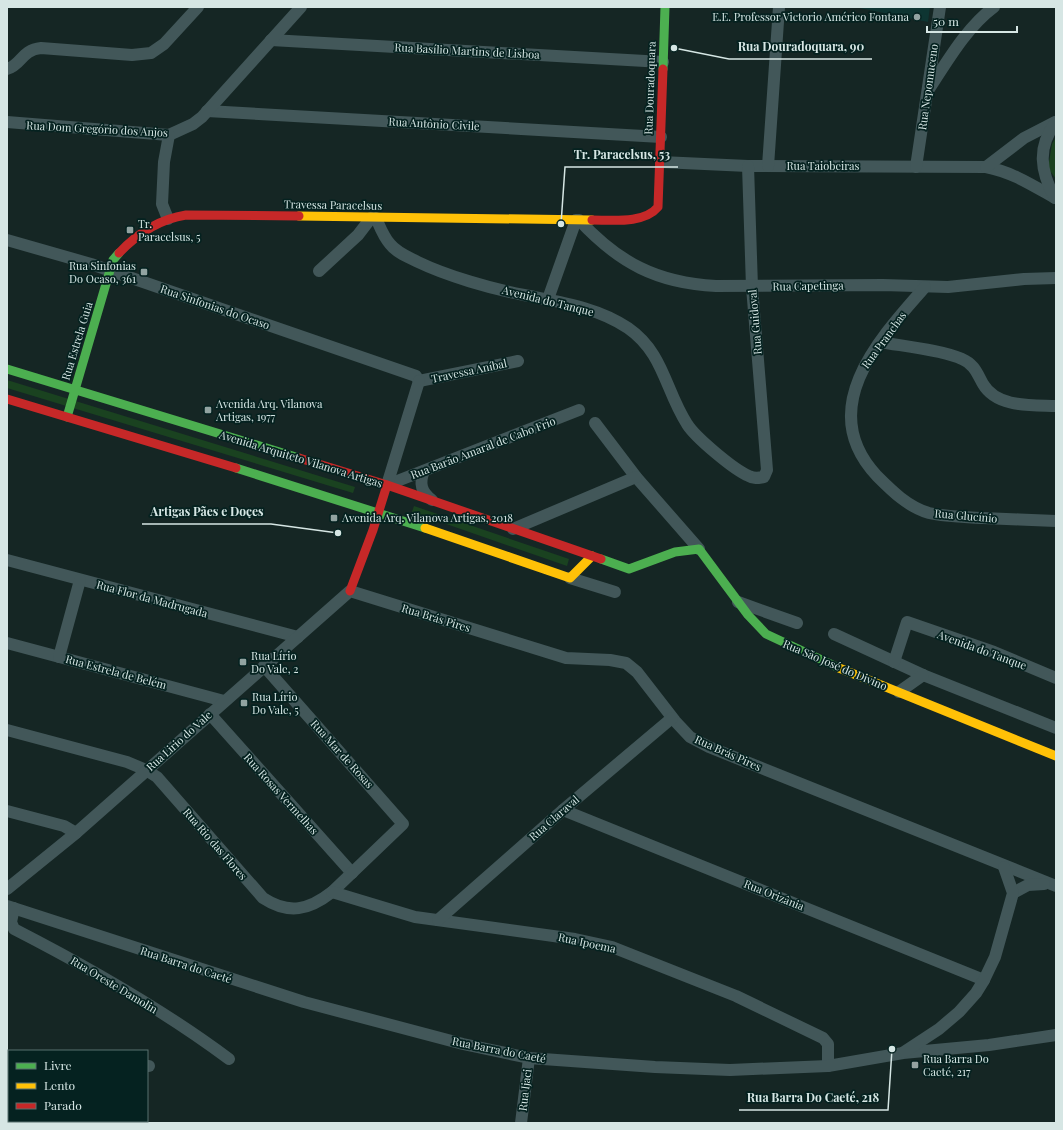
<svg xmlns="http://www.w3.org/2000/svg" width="1063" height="1130" viewBox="0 0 1063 1130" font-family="'Playfair Display',serif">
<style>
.built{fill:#0e3532}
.green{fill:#1a4220}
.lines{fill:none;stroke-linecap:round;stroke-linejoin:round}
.street{stroke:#425759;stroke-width:12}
.fast{stroke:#4caf50;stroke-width:9}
.slow{stroke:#ffc107;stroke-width:9}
.jam{stroke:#c62828;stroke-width:9}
.poi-dot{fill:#92a3a1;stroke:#052220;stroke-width:1.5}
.labels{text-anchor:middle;stroke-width:3.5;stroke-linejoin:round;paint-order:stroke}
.poi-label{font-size:11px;fill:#d6e6e4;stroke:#052220;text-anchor:start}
.street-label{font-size:11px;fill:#d6e6e4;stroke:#052220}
.leader{fill:none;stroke:#d6e6e4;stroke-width:1.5}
.callout-dot{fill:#d6e6e4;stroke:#052220;stroke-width:1.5}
.callout-label{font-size:12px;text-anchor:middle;font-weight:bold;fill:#d6e6e4;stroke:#052220;stroke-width:3.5;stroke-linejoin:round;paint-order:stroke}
</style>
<rect width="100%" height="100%" fill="#152624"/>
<!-- built -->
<polygon class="built" points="855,7 930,7 928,22"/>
<!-- green -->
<g class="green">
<polygon points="1056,137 1056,179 1048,168 1052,144"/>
<polygon points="7,380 355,487 353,493 7,388"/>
<polygon points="414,506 569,559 567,566 412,512"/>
</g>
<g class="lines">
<!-- street -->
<g class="street">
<polyline points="271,40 663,62"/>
<path d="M7 69C22 65 21 50 41 48L132 55 151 53 164 44 198 7"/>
<path d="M929 89C948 60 967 27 994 7"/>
<polyline points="207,111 661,137"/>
<polyline points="7,122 169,135 193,124 202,117 301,7"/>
<path d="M661 162 748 166 986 167C1012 172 1032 185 1055 198"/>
<polyline points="768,166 779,7"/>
<polyline points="916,167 940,7"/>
<polyline points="986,167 1024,138 1055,122"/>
<path d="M1055 198C1040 171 1037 147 1056 122"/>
<path d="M376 218C380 227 383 236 390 244 397 253 408 257 418 262 447 276 492 289 524 295 559 302 597 307 628 328 664 353 665 390 687 424 695 437 734 470 749 476 754 479 758 478 764 477L767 470 752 287 748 166"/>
<polyline points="168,219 162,204 164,162 169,135"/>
<path d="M579 220C619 263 657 283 716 286L883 285 948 287 1024 279 1056 278"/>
<polyline points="7,240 91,264 416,376 419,381"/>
<polyline points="319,271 358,235 371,218"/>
<path d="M925 287C879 339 814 409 877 476 892 491 908 507 929 513 946 517 965 517 983 518 1007 519 1032 520 1056 521"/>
<polyline points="548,299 576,220"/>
<path d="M880 342C902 346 943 350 962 359 974 364 977 373 983 384 997 408 1032 405 1056 406"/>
<polyline points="419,381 518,361"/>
<polyline points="595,423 636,477 699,549"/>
<path d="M424 471C419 483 421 492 432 500"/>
<polyline points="387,485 579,410"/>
<polyline points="387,485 419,381"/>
<polyline points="513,529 636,477"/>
<polyline points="7,560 298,637"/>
<polyline points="570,578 615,592"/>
<polyline points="738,602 797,623"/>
<polyline points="834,634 923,675 1056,728"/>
<polyline points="7,643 224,701"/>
<polyline points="59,657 80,580"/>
<polyline points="894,662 907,622 994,652 1056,678"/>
<polyline points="899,692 923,675"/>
<polyline points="210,714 352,873"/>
<path d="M7 730 127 762 146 770 157 777 263 898C289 915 309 910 332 892L403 824 264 666"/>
<polyline points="563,810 984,980"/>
<polyline points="7,811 64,826 76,833"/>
<polyline points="7,889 76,833 350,591 566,658 610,660 626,663 637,672 675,721 690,737 709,747 1056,886"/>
<polyline points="332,892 415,917 575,939 612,947 736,996 823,1038 828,1044 828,1066"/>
<polyline points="1013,893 1028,885 1044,884"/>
<polyline points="7,906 304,1002 463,1044 529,1058 655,1067 730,1070 828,1066 903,1053 989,1045 1056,1035"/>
<path d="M14 908 11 922 14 929C88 967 162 1009 229 1059"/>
<polyline points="438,920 563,810 672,718"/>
<polyline points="904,1052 939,1029 959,1012 976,993 984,980 995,957 1013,893 1004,867"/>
<polyline points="147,1066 149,1066"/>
<polyline points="7,1093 9,1093"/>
<polyline points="45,1121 45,1123"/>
<polyline points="521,1123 529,1058"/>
</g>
<!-- fast -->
<g class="fast">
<polyline points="663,69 665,7"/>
<polyline points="7,369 299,458"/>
<polyline points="67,417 113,260 119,253"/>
<polyline points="236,468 425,528"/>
<polyline points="601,559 629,569 675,552 699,549 748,615 766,634 839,668"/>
</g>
<!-- slow -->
<g class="slow">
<polyline points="299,216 592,220"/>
<polyline points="425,528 570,578 592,556"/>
<polyline points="839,668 1056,756"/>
</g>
<!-- jam -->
<g class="jam">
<path d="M592 220C612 220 644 224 658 207L663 69"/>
<path d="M119 253C137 234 160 219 186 215L299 216"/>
<polyline points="7,399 236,468"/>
<polyline points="299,458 387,485 601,559"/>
<polyline points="350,591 373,530 387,485"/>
</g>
</g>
<!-- markers -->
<g class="poi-dot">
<circle cx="917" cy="17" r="4"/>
<rect x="126" y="226" width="8" height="8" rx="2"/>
<rect x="140" y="268" width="8" height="8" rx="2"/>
<rect x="204" y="406" width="8" height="8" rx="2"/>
<rect x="330" y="514" width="8" height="8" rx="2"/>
<rect x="239" y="658" width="8" height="8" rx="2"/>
<rect x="240" y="699" width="8" height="8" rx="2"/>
<rect x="911" y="1061" width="8" height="8" rx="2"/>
</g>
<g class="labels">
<!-- poi labels -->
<g class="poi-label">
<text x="909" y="21" text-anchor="end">E.E. Professor Victorio Américo Fontana</text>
<text x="138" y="228">Tr.<tspan x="138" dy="13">Paracelsus, 5</tspan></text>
<text x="136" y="270" text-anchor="end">Rua Sinfonias<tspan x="136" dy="13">Do Ocaso, 361</tspan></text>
<text x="216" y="408">Avenida Arq. Vilanova<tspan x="216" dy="13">Artigas, 1977</tspan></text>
<text x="342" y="522">Avenida Arq. Vilanova Artigas, 2018</text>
<text x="251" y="660">Rua Lírio<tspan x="251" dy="13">Do Vale, 2</tspan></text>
<text x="252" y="701">Rua Lírio<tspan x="252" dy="13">Do Vale, 5</tspan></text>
<text x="923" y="1063">Rua Barra Do<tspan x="923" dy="13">Caeté, 217</tspan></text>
</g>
<!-- street labels -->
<g class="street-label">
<text transform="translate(467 51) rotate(3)" y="4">Rua Basílio Martins de Lisboa</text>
<text transform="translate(928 87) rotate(-82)" y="4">Rua Nepomuceno</text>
<text transform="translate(650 88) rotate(-88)" y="4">Rua Douradoquara</text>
<text transform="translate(434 124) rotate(3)" y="4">Rua Antônio Civile</text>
<text transform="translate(97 129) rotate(3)" y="4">Rua Dom Gregório dos Anjos</text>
<text x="823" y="170">Rua Taiobeiras</text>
<text transform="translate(333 205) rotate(1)" y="4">Travessa Paracelsus</text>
<text transform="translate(808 286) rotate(-1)" y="4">Rua Capetinga</text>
<text transform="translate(548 301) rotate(14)" y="4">Avenida do Tanque</text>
<text transform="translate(215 307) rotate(19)" y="4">Rua Sinfonias do Ocaso</text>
<text transform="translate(755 322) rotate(-95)" y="4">Rua Guidoval</text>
<text transform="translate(884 340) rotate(-54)" y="4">Rua Pranchas</text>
<text transform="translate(77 341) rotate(-73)" y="4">Rua Estrela Guia</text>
<text transform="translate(469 371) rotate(-12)" y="4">Travessa Aníbal</text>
<text transform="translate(483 448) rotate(-21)" y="4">Rua Barão Amaral de Cabo Frio</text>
<text transform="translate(301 459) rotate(17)" y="4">Avenida Arquiteto Vilanova Artigas</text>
<text transform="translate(966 516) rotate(5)" y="4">Rua Glucínio</text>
<text transform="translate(152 599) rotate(15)" y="4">Rua Flor da Madrugada</text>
<text transform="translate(436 618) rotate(17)" y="4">Rua Brás Pires</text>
<text transform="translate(982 650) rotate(20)" y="4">Avenida do Tanque</text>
<text transform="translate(835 665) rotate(23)" y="4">Rua São José do Divino</text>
<text transform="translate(116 672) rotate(15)" y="4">Rua Estrela de Belém</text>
<text transform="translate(179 741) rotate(-42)" y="4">Rua Lirio do Vale</text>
<text transform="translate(728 753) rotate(24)" y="4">Rua Brás Pires</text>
<text transform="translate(342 754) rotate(48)" y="4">Rua Mar de Rosas</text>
<text transform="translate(281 794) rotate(48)" y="4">Rua Rosas Vermelhas</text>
<text transform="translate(554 818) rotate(-41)" y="4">Rua Claraval</text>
<text transform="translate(215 844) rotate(49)" y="4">Rua Rio das Flores</text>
<text transform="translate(774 895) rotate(22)" y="4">Rua Orizânia</text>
<text transform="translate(587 943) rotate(12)" y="4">Rua Ipoema</text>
<text transform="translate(186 965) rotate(18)" y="4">Rua Barra do Caeté</text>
<text transform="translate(114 985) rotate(31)" y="4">Rua Oreste Damolin</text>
<text transform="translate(499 1050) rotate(11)" y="4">Rua Barra do Caeté</text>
<text transform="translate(525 1090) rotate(-83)" y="4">Rua Ijaci</text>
</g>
</g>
<!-- callouts -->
<path class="leader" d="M674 48L729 59H872M561 224L565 167H678M338 533L271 524H142M892 1049L888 1110H739"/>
<g class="callout-dot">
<circle cx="674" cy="48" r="4"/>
<circle cx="561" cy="224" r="4"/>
<circle cx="338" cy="533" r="4"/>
<circle cx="892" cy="1049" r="4"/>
</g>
<g class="callout-label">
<text x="801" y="51">Rua Douradoquara, 90</text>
<text x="622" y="159">Tr. Paracelsus, 53</text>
<text x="207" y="516">Artigas Pães e Doçes</text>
<text x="813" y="1102">Rua Barra Do Caeté, 218</text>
</g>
<!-- border -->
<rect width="1063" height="1130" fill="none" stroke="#d6e6e4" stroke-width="16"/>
<!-- legend -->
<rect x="8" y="1050" width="140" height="72" fill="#052220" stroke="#59706e"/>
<rect x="16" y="1063" width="20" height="6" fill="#4caf50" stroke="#59706e"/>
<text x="44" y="1070" font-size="12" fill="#d6e6e4">Livre</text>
<rect x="16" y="1083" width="20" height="6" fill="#ffc107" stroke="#59706e"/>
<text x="44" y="1090" font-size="12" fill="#d6e6e4">Lento</text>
<rect x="16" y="1103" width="20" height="6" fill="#c62828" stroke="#59706e"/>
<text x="44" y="1110" font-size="12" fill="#d6e6e4">Parado</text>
<!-- scale -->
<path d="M927 26v6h90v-6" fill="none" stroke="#d6e6e4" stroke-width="2"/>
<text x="933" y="26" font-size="12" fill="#d6e6e4" stroke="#052220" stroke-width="3" paint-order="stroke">50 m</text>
</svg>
